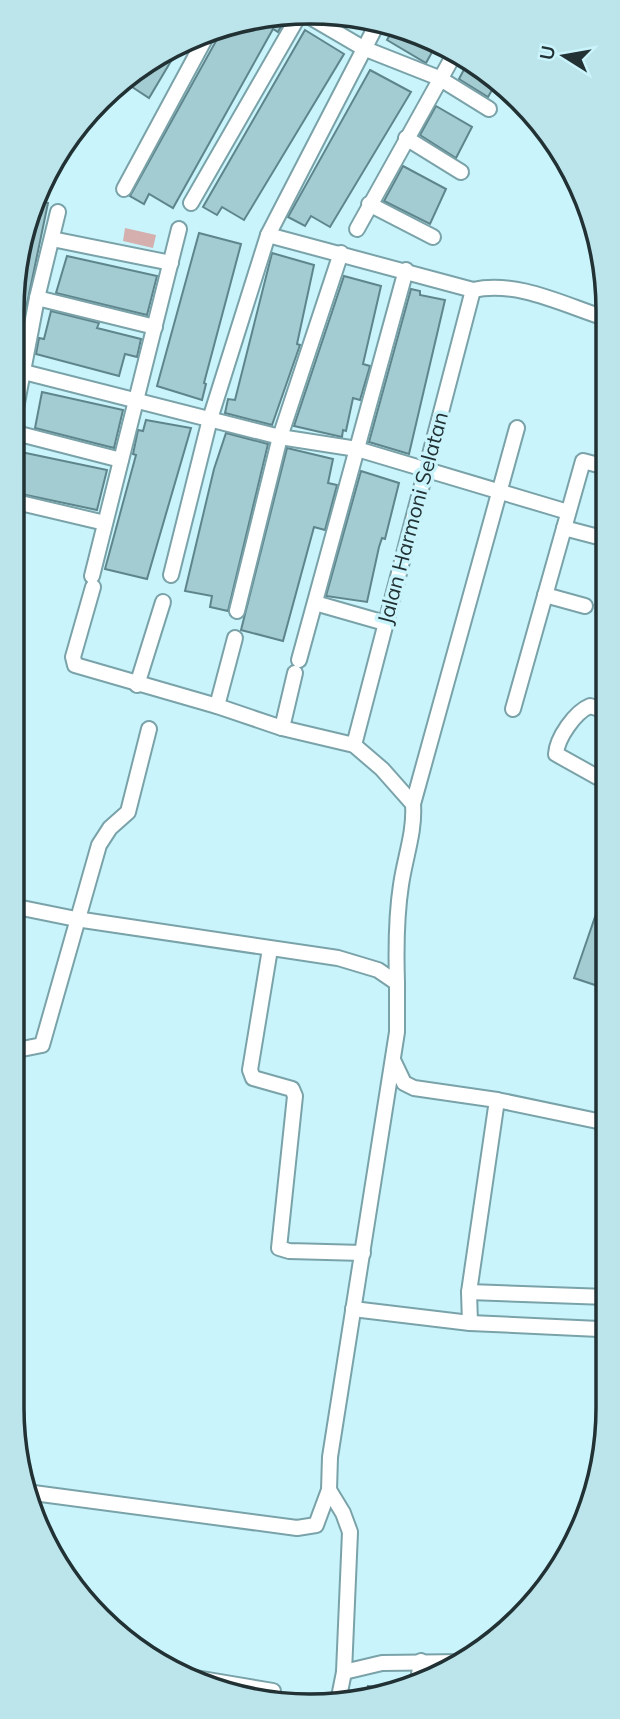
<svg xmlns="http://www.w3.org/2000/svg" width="620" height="1719" viewBox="0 0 620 1719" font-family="Mulish,sans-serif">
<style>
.garden{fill:#d4afae}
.building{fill:#a2cbd2;stroke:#5e858b;stroke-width:2}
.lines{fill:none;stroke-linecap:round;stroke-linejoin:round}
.minor-casing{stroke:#7aa2a9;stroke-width:18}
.minor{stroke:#fff;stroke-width:14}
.labels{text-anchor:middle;stroke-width:7;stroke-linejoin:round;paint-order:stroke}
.street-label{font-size:21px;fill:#213134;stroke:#c9f4fb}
.rim{fill:none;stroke:#213134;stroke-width:3.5}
</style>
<rect width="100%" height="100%" fill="#c9f4fb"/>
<!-- garden -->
<polygon class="garden" points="125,228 156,235 153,248 123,241"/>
<!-- building -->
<g class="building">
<polygon points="271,15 287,16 278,32 273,29 173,208 149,194 144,204 130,196 221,32"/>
<polygon points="395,26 437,43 426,63 387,40"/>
<polygon points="305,30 344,54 244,220 222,207 217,215 203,207"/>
<polygon points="180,46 149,98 126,83 161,52"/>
<polygon points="469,60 496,83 488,97 459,79"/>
<polygon points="370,70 411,92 330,227 311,216 305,226 288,217"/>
<polygon points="436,106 472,127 456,158 420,135"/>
<polygon points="403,166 446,189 430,224 384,201"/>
<polygon points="38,201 48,203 17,352 12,352 16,282 28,221"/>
<polygon points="199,233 241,244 204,383 206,384 202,400 157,386"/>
<polygon points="272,253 314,265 297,344 300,345 272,425 225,413 228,399 235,400"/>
<polygon points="67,256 157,276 147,315 56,293"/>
<polygon points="344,276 381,286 363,364 370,366 360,400 353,398 346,431 343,430 342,437 294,426"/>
<polygon points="411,289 420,291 420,295 445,300 409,454 369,442"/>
<polygon points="51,311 99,323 97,328 141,339 137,357 125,354 119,376 36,354 39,338 44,339"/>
<polygon points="42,392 123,410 114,448 35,428"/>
<polygon points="146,420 191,428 147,579 105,569 136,455 133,454 138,430 143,431"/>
<polygon points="226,433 268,444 228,611 210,607 212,596 185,591 214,469"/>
<polygon points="287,448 333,459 328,483 337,485 325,530 314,527 283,641 241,630"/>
<polygon points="21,452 107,470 97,510 12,492"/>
<polygon points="361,471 399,483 385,539 382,538 379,547 367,602 326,596"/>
<polygon points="597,911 607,915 607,989 574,978"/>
<polygon points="368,1686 393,1691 365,1701"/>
</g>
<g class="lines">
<defs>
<g id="minor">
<polyline points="310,17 363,48 439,78 489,109"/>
<polyline points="406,138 461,172"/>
<polyline points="124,189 206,37"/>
<polyline points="191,203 298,17"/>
<polyline points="369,204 433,237"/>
<polyline points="357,229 456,51"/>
<path d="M268 235 473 290C517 280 564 305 605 318"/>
<polyline points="52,239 171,263"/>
<polyline points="37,298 155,327"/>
<polyline points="12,369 280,437 357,449 568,512"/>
<polyline points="12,429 37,298 58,212"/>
<polyline points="12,432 121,460"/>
<polyline points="12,501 105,523"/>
<polyline points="564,528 606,539"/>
<polyline points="171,575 210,419 268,235 378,22"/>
<polyline points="92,576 179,229"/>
<polyline points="93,587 73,657 75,665 217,706 282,728 354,745 382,769 413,804"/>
<polyline points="545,595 585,606"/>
<polyline points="315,603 385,623"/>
<polyline points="237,611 280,437 341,253"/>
<polyline points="299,660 406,270"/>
<polyline points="137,685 163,602"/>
<polyline points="217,706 235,638"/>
<polyline points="513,709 583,461 606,467"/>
<path d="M606 711 590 706C575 712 557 738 556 754L606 782"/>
<polyline points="282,728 295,673"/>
<polyline points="354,745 473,290"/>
<polyline points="12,906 76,919 338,958 378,970 397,983 397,1032 330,1457 329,1490 316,1525 297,1528 26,1492"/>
<polyline points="270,949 250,1070 253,1078 292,1089 295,1096 279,1248 289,1251 363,1253"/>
<path d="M397 983C396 951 396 917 401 885 405 857 415 832 413 804L517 428"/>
<polyline points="604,1004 604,1123"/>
<polyline points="12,1051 42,1045 99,845 110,828 128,812 149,729"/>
<polyline points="393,1060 404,1083 414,1088 497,1100 607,1123"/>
<polyline points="469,1292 607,1297"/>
<polyline points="353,1309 470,1323 599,1329"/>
<polyline points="470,1323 469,1292 497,1100"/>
<polyline points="329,1490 343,1513 350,1532 344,1672 338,1702"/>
<polyline points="344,1672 382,1663 463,1662"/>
<polyline points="190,1677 273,1691 270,1704"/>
<polyline points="418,1681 421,1661"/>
</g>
</defs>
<!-- minor casing -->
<use href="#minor" class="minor-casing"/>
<!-- minor -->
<use href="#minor" class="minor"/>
</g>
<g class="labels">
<!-- street labels -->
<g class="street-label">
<text transform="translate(413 518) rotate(-75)" y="7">Jalan Harmoni Selatan</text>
</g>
</g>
<!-- crop -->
<path d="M0 0H620V1719H0ZM310 24H310A286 286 0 0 1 596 310V1408A286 286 0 0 1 310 1694H310A286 286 0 0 1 24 1408V310A286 286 0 0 1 310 24Z" fill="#bce4eb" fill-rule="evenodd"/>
<path class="rim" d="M310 24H310A286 286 0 0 1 596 310V1408A286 286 0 0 1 310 1694H310A286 286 0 0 1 24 1408V310A286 286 0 0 1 310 24Z"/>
<!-- north arrow -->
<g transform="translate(564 56) rotate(281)" stroke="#c9f4fb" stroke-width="5" paint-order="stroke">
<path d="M0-5L12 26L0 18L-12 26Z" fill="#213134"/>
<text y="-10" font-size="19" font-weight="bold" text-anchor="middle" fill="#213134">U</text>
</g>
</svg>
